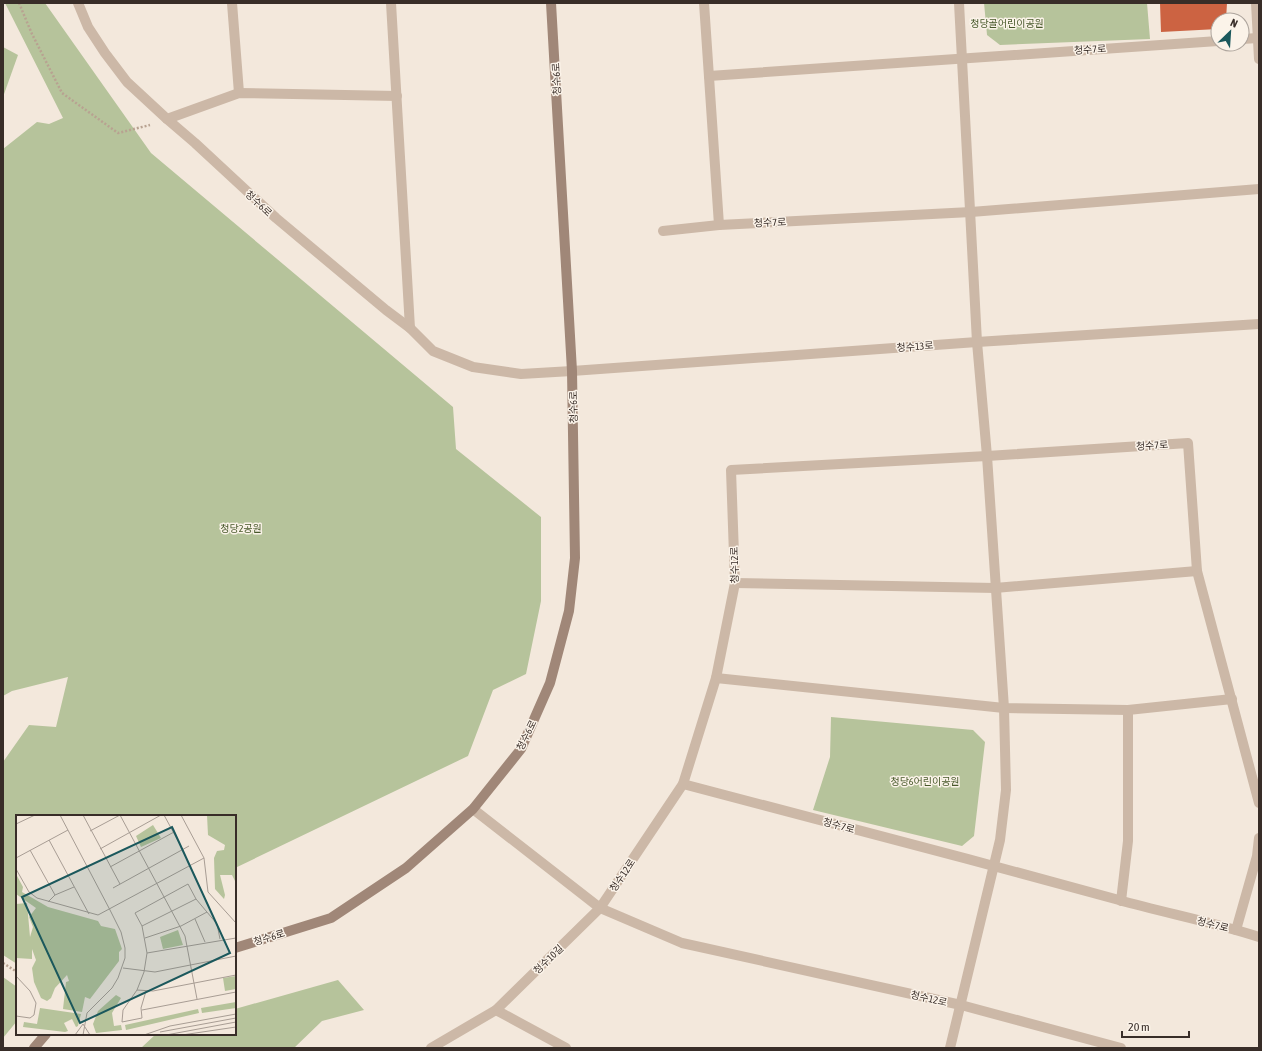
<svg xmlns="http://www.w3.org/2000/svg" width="1262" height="1051" viewBox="0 0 1262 1051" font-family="'Asap Condensed','Noto Sans KR',sans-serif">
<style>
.green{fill:#b6c39b}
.building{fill:#cc6342}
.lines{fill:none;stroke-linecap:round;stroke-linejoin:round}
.path{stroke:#b8a291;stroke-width:2.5;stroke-dasharray:2 2;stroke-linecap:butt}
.street{stroke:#ccb8a7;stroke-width:10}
.secondary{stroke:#a08778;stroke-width:10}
.labels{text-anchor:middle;stroke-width:3;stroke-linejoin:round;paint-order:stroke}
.park-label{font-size:10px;fill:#47582a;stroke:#fbf3e9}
.street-label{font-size:10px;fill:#382d28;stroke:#fbf3e9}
.inset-road{fill:none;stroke:#a89d94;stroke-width:1}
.view{fill:#1b585c;fill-opacity:0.15;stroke:#1b585c;stroke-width:2}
.inset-edge{fill:none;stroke:#382d28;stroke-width:2}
</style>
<rect width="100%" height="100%" fill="#f3e8dc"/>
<!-- green -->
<g class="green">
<polygon points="5,3 45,3 151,153 453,407 456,449 541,517 541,601 526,674 493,690 468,756 235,868 235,816 17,816 17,964 3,955 3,762 29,725 56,727 68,677 12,691 3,696 3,149 37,122 49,124 63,118"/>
<polygon points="984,3 1147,3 1150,39 1000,45 987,35"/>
<polygon points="3,47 18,55 3,97"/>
<polygon points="831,717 973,730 985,742 974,836 962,846 813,810 830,757"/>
<polygon points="3,977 17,987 17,1021 3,1038"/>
<polygon points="338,980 364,1010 322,1021 294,1048 141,1048 156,1034 235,1034 235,1009"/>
</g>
<!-- building -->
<polygon class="building" points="1160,3 1227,3 1226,20 1218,20 1218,29 1161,32"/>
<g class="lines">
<!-- path -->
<g class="path">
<polyline points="19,3 32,34 62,93 118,133 150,125"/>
<polyline points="3,963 17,972"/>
</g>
<!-- street -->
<g class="street">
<polyline points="78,3 88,27 105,53 127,82 167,119 195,143 276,218 386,310 410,328 433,351 473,367 521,374 572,371 977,342 1259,324"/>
<polyline points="232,3 239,93"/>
<polyline points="391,3 410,328"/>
<polyline points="704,3 719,225"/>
<polyline points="1256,3 1259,59"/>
<polyline points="1242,39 1258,38"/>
<polyline points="709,76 1218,41"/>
<polyline points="167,119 239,93 397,96"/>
<polyline points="663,231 719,225 971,212 1259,189"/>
<polyline points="735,583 995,588 1197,571"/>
<polyline points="716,678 1004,708 1128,710 1232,699"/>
<path d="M683 784C829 822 974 860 1119 900 1165 913 1213 922 1259 937"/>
<polyline points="473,809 600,908 682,943 961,1005 1121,1048"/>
<polyline points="1121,901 1128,841 1128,710"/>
<polyline points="1236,930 1257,856 1259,838"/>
<polyline points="496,1010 566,1048"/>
<polyline points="431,1048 496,1010 600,908 683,784 716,678 735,583 731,470 987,456 1188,443 1197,571 1259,803"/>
<polyline points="950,1048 1000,840 1006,790 1004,708 987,456 977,342 959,3"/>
</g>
<!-- secondary -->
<g class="secondary">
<polyline points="235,948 331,918 406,868 473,809 521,749 550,683 569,611 575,558 572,371 551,3"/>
<polyline points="34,1048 46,1034"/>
</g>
</g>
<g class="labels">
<!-- park labels -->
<g class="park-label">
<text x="1007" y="27">청당골어린이공원</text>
<text x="241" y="532">청당2공원</text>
<text x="925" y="785">청당6어린이공원</text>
</g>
<!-- street labels -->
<g class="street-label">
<text transform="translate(1090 49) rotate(-4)" y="4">청수7로</text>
<text transform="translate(556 79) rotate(-93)" y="4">청수6로</text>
<text transform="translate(259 203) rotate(43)" y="4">청수6로</text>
<text transform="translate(770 222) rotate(-3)" y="4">청수7로</text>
<text transform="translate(915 346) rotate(-4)" y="4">청수13로</text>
<text transform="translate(573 407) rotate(-91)" y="4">청수6로</text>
<text transform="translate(1152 445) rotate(-4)" y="4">청수7로</text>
<text transform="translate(734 565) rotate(-91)" y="4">청수12로</text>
<text transform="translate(526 735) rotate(-64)" y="4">청수6로</text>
<text transform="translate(839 825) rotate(15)" y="4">청수7로</text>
<text transform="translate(622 875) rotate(-56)" y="4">청수12로</text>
<text transform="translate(1213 924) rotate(14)" y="4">청수7로</text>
<text transform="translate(269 937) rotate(-17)" y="4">청수6로</text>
<text transform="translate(548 959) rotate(-44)" y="4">청수10길</text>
<text transform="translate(929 998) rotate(13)" y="4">청수12로</text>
</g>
</g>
<!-- overview -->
<g transform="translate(16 815)">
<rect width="220" height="220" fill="#f3e8dc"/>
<path d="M191 0H220V68L216 60H204L209 80 208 84 199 74 198 43 201 36 208 35 209 30 192 20ZM137 10 145 23 125 32 120 21ZM0 59 7 72 6 77 32 92 82 106 85 111 99 114 106 134 103 137V146L74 184 69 182 66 197 47 194 50 167 53 166 51 160 39 173 35 183 31 186 25 183 18 167 16 153 20 145 16 134V144L0 143V89L11 88 14 122 17 112 13 102 20 93 0 79ZM162 115 167 130 147 134 144 122ZM220 161V174L209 176 207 163ZM100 180 105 183 96 198 98 211 105 210 106 215 80 218 77 209 82 196ZM220 187V193L186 198 185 193ZM24 193 65 199 62 211 60 212 56 204 48 208 52 216 49 217 7 212 8 207 21 209ZM182 194 183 198 110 215 109 210Z" fill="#b6c39b"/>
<path class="inset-road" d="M44 0 94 95 105 117 109 133V143L102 163 96 173 71 198 67 220M67 0 104 69M104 0 169 121 181 184M148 0 167 35M165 0 188 43 192 77 220 108M0 9 19 0M74 16 104 0M33 25 73 99M84 34 145 0M14 35 39 80M0 43 52 15M94 52 158 17M0 54 13 77 21 83 82 100 188 43M97 73 173 31M32 87 39 80 58 72M179 104 189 127M126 111 180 84M129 123 165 111 191 97M131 138 220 123M107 153 139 157 220 141M0 161 14 176 20 188 18 200 14 203 0 201M121 175 137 176 220 160M130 176 125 193 126 203 106 207 107 195 121 175 128 157 131 138 126 111 119 98 172 69 180 84 201 109 204 124M126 195 220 177M144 217 220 203M59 220 67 209 74 220M128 220 154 211 220 199M150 220 220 207M166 220 220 212"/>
<path class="view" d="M156 12 214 138 64 208 6 82Z"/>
<rect width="220" height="220" class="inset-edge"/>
</g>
<!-- border -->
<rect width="1262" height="1051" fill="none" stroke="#382d28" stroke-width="8"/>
<!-- north arrow -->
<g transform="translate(1230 32) rotate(25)"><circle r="19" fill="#fbf3e9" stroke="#ada49c"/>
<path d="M0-3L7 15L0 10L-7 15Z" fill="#1b585c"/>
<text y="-6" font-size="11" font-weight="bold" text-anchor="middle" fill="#382d28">N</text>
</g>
<!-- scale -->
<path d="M1122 1031v6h67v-6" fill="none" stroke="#382d28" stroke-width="2"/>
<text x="1128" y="1031" font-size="12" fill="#382d28" stroke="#fbf3e9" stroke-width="3" paint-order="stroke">20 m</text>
</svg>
